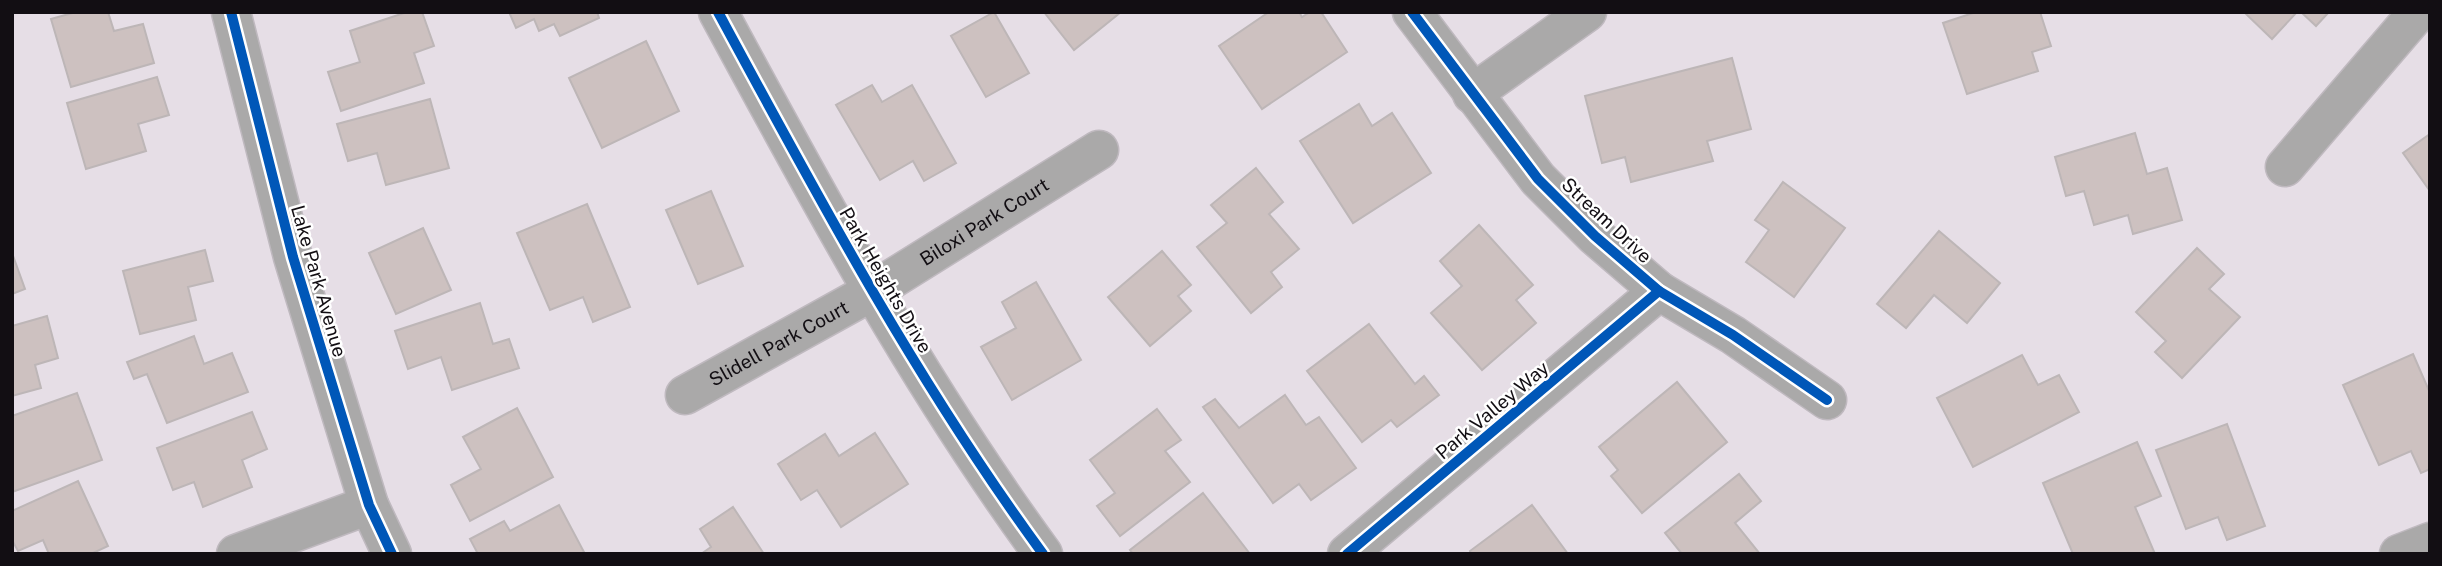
<svg xmlns="http://www.w3.org/2000/svg" width="2442" height="566" viewBox="0 0 2442 566" font-family="'Public Sans',sans-serif">
<style>
.building{fill:#cdc1c0;stroke:#bdb6b7;stroke-width:2}
.lines{fill:none;stroke-linecap:round;stroke-linejoin:round}
.minor-casing{stroke:#bfb9bf;stroke-width:41}
.minor{stroke:#aaa9a9;stroke-width:38}
.cycleway-casing{stroke:#fff;stroke-width:15}
.cycleway{stroke:#0057b8;stroke-width:10}
.labels{text-anchor:middle;stroke-width:5;stroke-linejoin:round;paint-order:stroke}
.street-label{font-size:19px;fill:#120e13;stroke:#fff}
</style>
<rect width="100%" height="100%" fill="#e6dee6"/>
<!-- building -->
<g class="building">
<polygon points="76,12 108,12 114,31 143,24 154,63 71,87 51,19"/>
<polygon points="407,12 422,12 434,46 414,53 424,83 341,111 328,72 360,62 350,31"/>
<polygon points="509,12 597,12 599,18 560,36 554,24 539,31 534,19 516,28"/>
<polygon points="994,12 1029,73 986,97 951,36"/>
<polygon points="1044,12 1121,12 1074,50"/>
<polygon points="1269,12 1299,12 1302,17 1310,12 1321,12 1347,52 1262,109 1219,46"/>
<polygon points="1976,12 2040,12 2051,46 2032,52 2038,71 1967,94 1943,23"/>
<polygon points="2244,12 2297,12 2272,39"/>
<polygon points="2301,12 2329,12 2316,26"/>
<polygon points="646,41 679,111 602,148 569,78"/>
<polygon points="1732,58 1751,129 1707,141 1713,161 1631,182 1625,157 1602,163 1585,96"/>
<polygon points="157,77 169,115 138,124 146,151 86,169 67,103"/>
<polygon points="872,85 882,102 912,85 956,163 924,181 913,161 880,180 836,105"/>
<polygon points="430,99 449,168 386,185 377,153 348,161 337,124"/>
<polygon points="1359,104 1372,126 1392,113 1431,173 1353,223 1300,141"/>
<polygon points="2135,133 2147,174 2167,168 2182,220 2133,234 2128,215 2094,225 2084,191 2066,196 2055,157"/>
<polygon points="2430,134 2430,191 2403,153"/>
<polygon points="1256,168 1283,202 1269,214 1299,249 1271,272 1282,287 1251,313 1197,247 1227,223 1211,205"/>
<polygon points="1783,182 1845,228 1794,297 1746,262 1769,230 1755,220"/>
<polygon points="711,191 743,266 698,284 666,210"/>
<polygon points="587,204 630,307 593,322 583,297 550,310 517,233"/>
<polygon points="1479,225 1533,285 1516,300 1536,323 1482,370 1431,313 1462,286 1440,261"/>
<polygon points="423,228 451,290 396,314 369,253"/>
<polygon points="1939,231 2000,283 1967,323 1934,295 1906,328 1877,304"/>
<polygon points="2197,248 2224,274 2209,289 2240,317 2182,378 2155,352 2166,341 2136,312"/>
<polygon points="205,250 213,281 188,287 196,320 140,334 123,271"/>
<polygon points="1162,251 1191,285 1178,296 1191,311 1150,346 1108,297"/>
<polygon points="12,253 25,289 12,294"/>
<polygon points="1036,282 1081,360 1012,400 981,347 1016,328 1002,302"/>
<polygon points="480,303 493,344 509,339 519,368 452,390 441,357 408,369 395,331"/>
<polygon points="47,316 58,358 35,365 41,388 12,396 12,326"/>
<polygon points="1369,324 1415,384 1424,376 1439,395 1397,427 1391,420 1362,442 1307,371"/>
<polygon points="194,336 204,364 232,353 248,392 167,423 147,374 134,379 127,362"/>
<polygon points="2413,354 2430,393 2430,469 2421,473 2411,451 2379,465 2343,385"/>
<polygon points="2022,355 2038,385 2059,375 2079,412 1973,467 1937,398"/>
<polygon points="1677,382 1727,442 1642,513 1611,476 1618,470 1599,447"/>
<polygon points="77,393 102,460 12,492 12,416"/>
<polygon points="1285,395 1306,425 1319,417 1356,468 1311,500 1299,484 1273,503 1203,407 1215,399 1239,428"/>
<polygon points="517,408 553,477 470,521 451,485 481,469 463,437"/>
<polygon points="1157,409 1181,440 1165,451 1190,482 1120,536 1097,506 1115,493 1090,460"/>
<polygon points="252,412 267,449 242,460 252,487 203,507 194,482 173,490 157,448"/>
<polygon points="2227,424 2265,526 2227,540 2218,517 2186,529 2156,450"/>
<polygon points="875,433 908,484 841,527 817,490 801,500 778,464 825,434 839,456"/>
<polygon points="2137,442 2161,496 2135,507 2155,554 2073,554 2043,483"/>
<polygon points="1739,474 1761,501 1735,523 1760,554 1682,554 1665,533"/>
<polygon points="78,481 108,546 91,554 49,554 43,540 18,551 12,540 12,511"/>
<polygon points="1203,493 1250,554 1133,554 1130,550"/>
<polygon points="559,505 585,554 478,554 470,539 504,521 510,531"/>
<polygon points="1532,505 1568,554 1471,554 1470,551"/>
<polygon points="733,507 764,554 701,554 711,547 700,529"/>
</g>
<g class="lines">
<defs>
<g id="minor">
<polyline points="231,12 293,257 369,505 392,554"/>
<path d="M718 12C819 199 917 382 1043 554"/>
<polyline points="1412,12 1538,179 1595,236 1659,291 1733,335 1827,400"/>
<polyline points="1472,94 1587,12"/>
<polyline points="2285,167 2418,12"/>
<path id="s1" d="M685 395 871 292 1099 150"/>
<polyline points="236,554 369,505"/>
<polyline points="1347,554 1659,291"/>
<polyline points="2399,554 2430,542"/>
</g>
</defs>
<!-- minor casing -->
<use href="#minor" class="minor-casing"/>
<!-- minor -->
<use href="#minor" class="minor"/>
<defs>
<g id="cycleway">
<polyline points="231,12 293,257 369,505 392,554"/>
<path d="M718 12C819 199 917 382 1043 554"/>
<polyline points="1412,12 1538,179 1595,236 1659,291 1733,335 1827,400"/>
<polyline points="1347,554 1659,291"/>
</g>
</defs>
<!-- cycleway casing -->
<use href="#cycleway" class="cycleway-casing"/>
<!-- cycleway -->
<use href="#cycleway" class="cycleway"/>
</g>
<g class="labels">
<!-- street labels -->
<g class="street-label">
<text transform="translate(1607 220) rotate(43)" y="7">Stream Drive</text>
<text dy="7" stroke="none"><textPath href="#s1" startOffset="346">Biloxi Park Court</textPath></text>
<text transform="translate(886 280) rotate(60)" y="7">Park Heights Drive</text>
<text transform="translate(319 281) rotate(74)" y="7">Lake Park Avenue</text>
<text dy="7" stroke="none"><textPath href="#s1" startOffset="107">Slidell Park Court</textPath></text>
<text transform="translate(1492 410) rotate(-40)" y="7">Park Valley Way</text>
</g>
</g>
<!-- border -->
<rect width="2442" height="566" fill="none" stroke="#120e13" stroke-width="28"/>
</svg>
